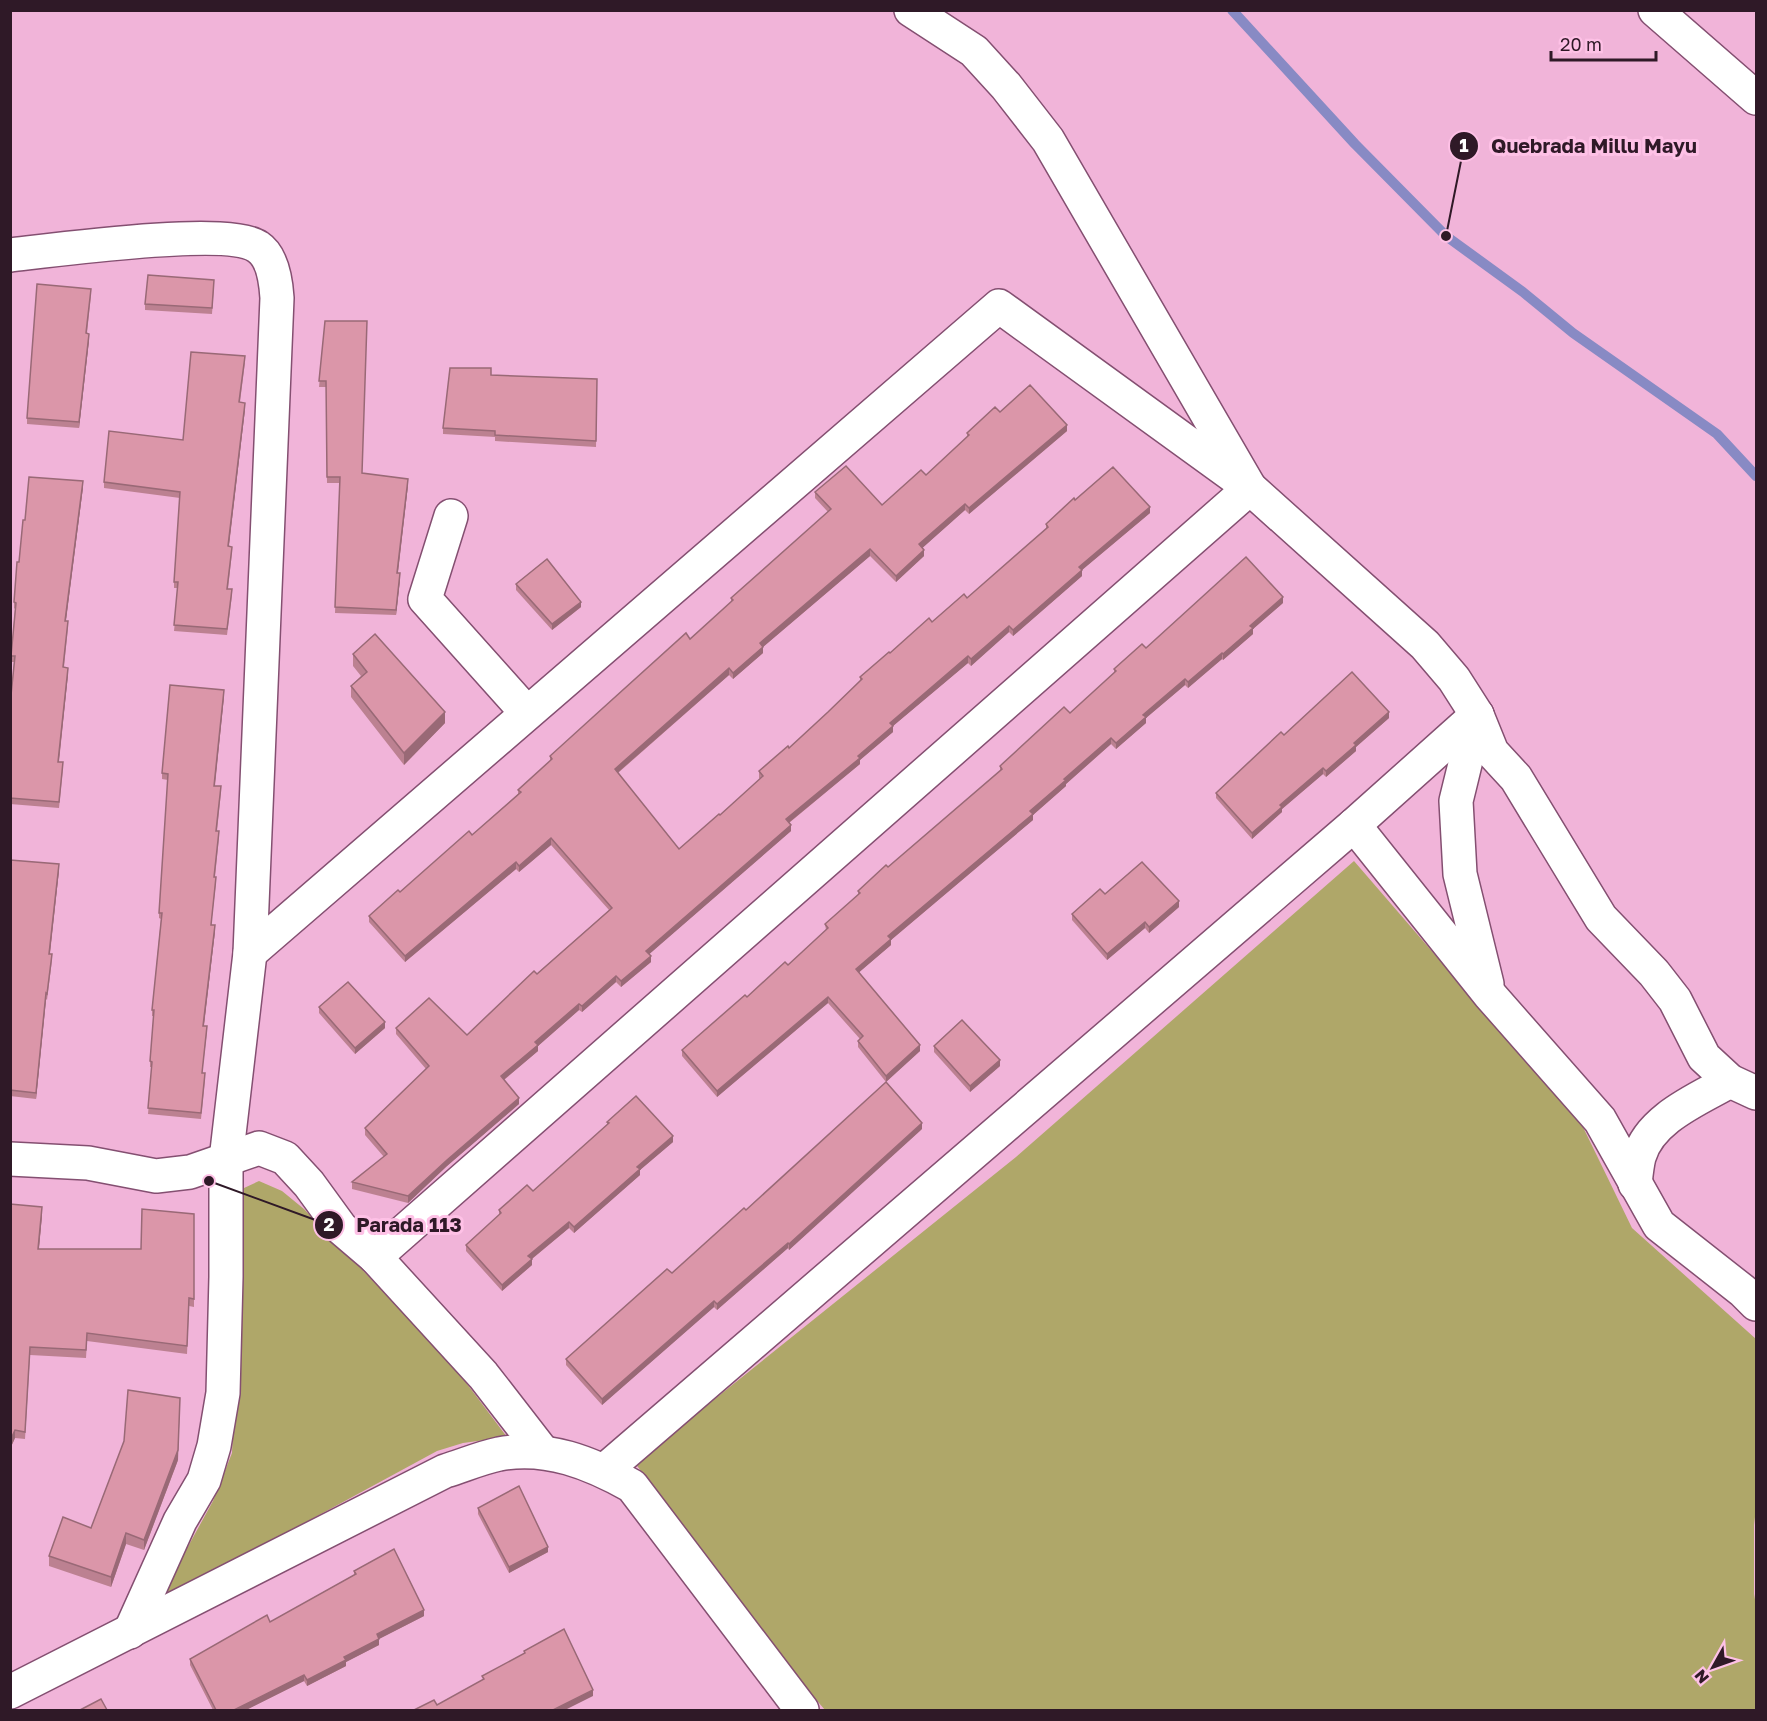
<svg xmlns="http://www.w3.org/2000/svg" width="1767" height="1721" viewBox="0 0 1767 1721" font-family="'Golos Text',sans-serif">
<style>
.green{fill:#afa769}
.lines{fill:none;stroke-linecap:round;stroke-linejoin:round}
.stream{stroke:#888ac4;stroke-width:10}
.minor-casing{stroke:#844f71;stroke-width:36}
.minor{stroke:#fff;stroke-width:33}
.wall{fill:#bc8191}
.shaded-wall{fill:#996976}
.building{fill:#db96a9;stroke:#996976;stroke-width:1.5}
.leader{fill:none;stroke:#2f1927;stroke-width:2}
.callout-dot{fill:#2f1927;stroke:#fec1e6;stroke-width:2}
.mark-label{font-size:18px;text-anchor:middle;font-weight:bold;fill:#fff}
.callout-label{font-size:20px;text-anchor:middle;font-weight:bold;fill:#2f1927;stroke:#fec1e6;stroke-width:6;stroke-linejoin:round;paint-order:stroke}
</style>
<rect width="100%" height="100%" fill="#f1b4d9"/>
<!-- green -->
<g class="green">
<polygon points="1354,861 1582,1125 1632,1228 1756,1339 1756,1509 1754,1525 1754,1594 1756,1605 1756,1710 825,1710 783,1661 635,1463 1016,1157"/>
<polygon points="259,1181 282,1191 304,1209 449,1360 507,1437 463,1443 437,1451 157,1603 213,1501 232,1453 244,1188"/>
</g>
<g class="lines">
<!-- stream -->
<polyline class="stream" points="1232,10 1355,144 1446,236 1523,292 1573,333 1717,434 1756,476"/>
<defs>
<g id="minor">
<polyline points="1655,10 1756,98"/>
<path d="M10 255C54 250 228 226 258 247 273 257 276 282 277 298L250 953 226 1160V1277L223 1393 214 1446 204 1480 180 1521 130 1632"/>
<polyline points="451,516 425,599 527,713"/>
<polyline points="1477,715 1456,801 1460,874 1487,984"/>
<polyline points="1354,825 1489,994 1600,1120 1659,1225 1743,1291 1756,1304"/>
<polyline points="250,953 999,306 1250,488 1425,645 1454,679 1477,715 1492,752 1516,778 1601,918 1654,973 1675,1000 1704,1057 1730,1081 1756,1093"/>
<polyline points="10,1159 88,1163 156,1176 190,1172 259,1148 285,1158 309,1184 341,1228 375,1257 483,1375 542,1451"/>
<path d="M1635 1184C1636 1175 1637 1165 1639 1157 1650 1118 1699 1099 1730 1081"/>
<polyline points="375,1257 1250,488 1048,140 1006,86 974,51 911,10"/>
<polyline points="604,1471 1354,825 1477,715"/>
<path d="M10 1692 445 1471C462 1466 480 1458 499 1454 547 1445 591 1463 632 1486L802 1710"/>
</g>
</defs>
<!-- minor casing -->
<use href="#minor" class="minor-casing"/>
<!-- minor -->
<use href="#minor" class="minor"/>
</g>
<!-- wall -->
<g class="wall">
<polygon points="214,286 212,314 145,310 145,304"/>
<polygon points="91,295 87,333 89,340 79,428 27,424 27,418"/>
<polygon points="325,321 362,473 408,485 398,573 400,579 396,615 335,613 340,483 327,483 326,387 319,387"/>
<polygon points="245,362 240,402 245,409 229,546 232,552 228,589 232,595 227,635 174,631 178,588 174,588 174,582 180,498 104,488 104,482 183,440"/>
<polygon points="491,375 597,379 596,447 495,441 495,437 443,434 443,428"/>
<polygon points="1000,412 1067,431 969,514 965,510 922,548 924,556 896,582 870,556 763,647 763,653 733,679 729,675 618,773 679,849 720,815 760,779 759,778 759,771 789,748 828,712 860,681 860,677 932,622 967,598 1046,529 1046,524 1075,500 1150,513 1082,570 1082,576 1013,636 1009,632 971,666 968,663 893,726 893,732 860,760 860,764 789,823 791,831 649,954 651,962 621,987 616,982 582,1012 579,1010 538,1046 538,1051 504,1080 519,1104 447,1166 408,1203 352,1189 352,1182 384,1157 365,1135 365,1128 426,1069 396,1034 396,1028 467,1035 609,910 551,845 519,872 516,869 405,962 369,922 369,916 472,835 518,794 518,790 550,761 550,756 690,639 731,602 731,598 828,512 815,498 815,492 882,505 926,475 967,437 967,433"/>
<polygon points="83,487 66,621 68,627 64,667 68,674 59,762 63,768 59,808 10,804 10,705 14,662 11,662 11,656 15,609 14,608 14,602 25,520"/>
<polygon points="516,584 581,607 552,630 516,590"/>
<polygon points="1283,603 1253,629 1253,634 1223,660 1222,659 1188,688 1185,685 1146,718 1146,723 1116,749 1111,744 1066,784 1066,786 1033,815 1033,820 891,940 891,945 859,972 920,1051 886,1082 858,1047 858,1041 860,1039 828,1003 717,1097 682,1056 682,1050 747,997 788,965 826,930 825,924 858,895 858,891 888,867 1000,771 1000,766 1070,713 1114,673 1114,669 1146,648"/>
<polygon points="353,654 445,723 404,765 351,697 351,686 361,676 353,666"/>
<polygon points="224,696 215,786 221,792 217,831 219,837 215,877 216,883 211,925 215,931 204,1026 207,1032 202,1073 205,1079 201,1119 148,1114 152,1067 150,1067 150,1061 154,1016 152,1016 152,1010 161,919 159,918 159,913 168,780 162,779 162,773"/>
<polygon points="1389,718 1356,747 1356,751 1326,777 1323,774 1282,809 1282,812 1252,839 1216,798 1216,793 1284,735"/>
<polygon points="10,860 59,870 50,954 52,960 47,1000 46,999 36,1099 10,1096"/>
<polygon points="1105,894 1179,907 1149,933 1145,928 1107,960 1072,920 1072,914"/>
<polygon points="319,1007 385,1028 355,1054 319,1013"/>
<polygon points="934,1046 1000,1066 970,1092 934,1052"/>
<polygon points="607,1122 673,1142 640,1170 640,1175 574,1233 569,1228 532,1259 532,1265 502,1291 466,1251 466,1245 499,1215 499,1210 533,1191 607,1125"/>
<polygon points="922,1129 789,1250 788,1248 717,1310 714,1307 602,1405 566,1365 566,1359 672,1273"/>
<polygon points="10,1204 42,1215 39,1249 194,1299 194,1307 189,1306 187,1354 87,1341 86,1358 30,1355 25,1439 15,1438 10,1449"/>
<polygon points="178,1460 144,1550 126,1544 111,1587 49,1566 49,1556 91,1528"/>
<polygon points="478,1508 548,1552 509,1573 478,1514"/>
<polygon points="354,1571 424,1616 379,1639 379,1645 346,1662 346,1666 307,1686 304,1681 246,1710 213,1710 190,1665 190,1659 270,1622 354,1575"/>
</g>
<!-- shaded-wall -->
<g class="shaded-wall">
<polygon points="89,334 89,340 79,428 79,422"/>
<polygon points="245,403 245,409 228,552 228,546"/>
<polygon points="1067,425 1067,431 969,514 969,508"/>
<polygon points="408,479 408,485 397,579 397,573"/>
<polygon points="83,481 83,487 65,627 65,621"/>
<polygon points="965,504 965,510 919,551 919,544"/>
<polygon points="1150,507 1150,513 1082,570 1082,576 1013,636 1013,630 1079,567"/>
<polygon points="870,549 870,556 763,647 763,653 733,679 733,673 760,643"/>
<polygon points="924,550 924,556 896,582 896,576"/>
<polygon points="400,573 400,579 396,615 396,610"/>
<polygon points="1283,597 1283,603 1253,629 1253,634 1223,660 1223,654 1250,626"/>
<polygon points="581,602 581,607 552,630 552,624"/>
<polygon points="1009,626 1009,632 971,666 971,659"/>
<polygon points="1222,653 1222,659 1188,688 1188,682"/>
<polygon points="968,656 968,663 893,726 893,732 860,760 860,764 786,825 786,819 858,756 890,723"/>
<polygon points="68,668 68,674 58,767 58,762"/>
<polygon points="729,668 729,675 615,775 615,769"/>
<polygon points="1185,679 1185,685 1146,718 1146,723 1116,749 1116,743 1143,715"/>
<polygon points="224,690 224,696 214,791 214,786"/>
<polygon points="445,712 445,723 404,765 404,753"/>
<polygon points="1389,712 1389,718 1356,747 1356,751 1326,777 1326,771 1354,743"/>
<polygon points="1111,738 1111,744 1066,784 1066,786 1033,815 1033,820 891,940 891,945 856,975 856,969 888,936 1064,779"/>
<polygon points="1323,768 1323,774 1282,809 1282,812 1252,839 1252,833 1280,805"/>
<polygon points="791,825 791,831 646,957 646,951"/>
<polygon points="551,838 551,845 519,872 519,866"/>
<polygon points="516,862 516,869 405,962 405,956"/>
<polygon points="59,864 59,870 49,960 49,954"/>
<polygon points="1179,901 1179,907 1149,933 1149,927"/>
<polygon points="1145,922 1145,928 1107,960 1107,954"/>
<polygon points="215,925 215,931 203,1032 203,1026"/>
<polygon points="651,956 651,962 621,987 621,981"/>
<polygon points="616,976 616,982 582,1012 582,1006"/>
<polygon points="46,993 46,999 36,1099 36,1093"/>
<polygon points="828,997 828,1003 717,1097 717,1091"/>
<polygon points="579,1004 579,1010 538,1046 538,1051 501,1082 501,1076 535,1042"/>
<polygon points="385,1022 385,1028 355,1054 355,1048"/>
<polygon points="920,1045 920,1051 886,1082 886,1076"/>
<polygon points="1000,1060 1000,1066 970,1092 970,1086"/>
<polygon points="519,1098 519,1104 447,1166 408,1203 408,1196 447,1160"/>
<polygon points="922,1123 922,1129 789,1250 789,1244"/>
<polygon points="673,1136 673,1142 640,1170 640,1175 574,1233 574,1227 637,1167"/>
<polygon points="42,1207 42,1215 38,1257 38,1249"/>
<polygon points="569,1222 569,1228 528,1262 528,1256"/>
<polygon points="788,1243 788,1248 717,1310 717,1304"/>
<polygon points="532,1259 532,1265 502,1291 502,1285"/>
<polygon points="714,1301 714,1307 602,1405 602,1399"/>
<polygon points="180,1398 178,1460 144,1550 144,1540"/>
<polygon points="15,1430 15,1438 10,1449 10,1441"/>
<polygon points="126,1533 126,1544 111,1587 111,1577"/>
<polygon points="548,1547 548,1552 509,1573 509,1567"/>
<polygon points="424,1610 424,1616 377,1640 377,1634"/>
<polygon points="379,1639 379,1645 346,1662 346,1666 307,1686 307,1680 344,1657"/>
<polygon points="304,1675 304,1681 246,1710 234,1710"/>
<polygon points="593,1690 593,1696 565,1710 553,1710"/>
</g>
<!-- building -->
<g class="building">
<polygon points="148,275 214,280 212,308 145,304"/>
<polygon points="37,284 91,289 86,333 89,334 79,422 27,418"/>
<polygon points="325,321 367,321 362,473 408,479 397,573 400,573 396,610 335,607 340,477 327,477 326,381 319,381"/>
<polygon points="191,352 245,356 239,402 245,403 228,546 232,547 227,589 232,589 227,629 174,625 178,582 174,582 180,492 104,482 109,431 183,440"/>
<polygon points="450,368 491,368 491,375 597,379 596,441 495,435 495,431 443,428"/>
<polygon points="1030,385 1067,425 969,508 965,504 919,544 924,550 896,576 870,549 760,643 763,647 733,673 729,668 615,769 679,849 719,814 720,815 763,776 759,771 788,746 789,748 828,712 862,679 860,677 889,652 890,653 929,618 932,622 964,594 967,598 1048,527 1046,524 1074,498 1075,500 1113,467 1150,507 1079,567 1082,570 1013,630 1009,626 971,659 968,656 890,723 893,726 858,756 860,758 786,819 791,825 646,951 651,956 621,981 616,976 582,1006 579,1004 535,1042 538,1045 501,1076 519,1098 447,1160 408,1196 352,1182 387,1154 365,1128 429,1066 396,1028 429,998 467,1035 534,971 537,974 612,908 551,838 519,866 516,862 405,956 369,916 398,890 400,892 469,831 472,835 521,792 518,790 552,759 550,756 593,717 686,633 690,639 733,600 731,598 831,509 815,492 846,466 882,505 921,470 926,475 969,435 967,433 995,407 1000,412"/>
<polygon points="29,477 83,481 65,621 68,621 63,667 68,668 58,762 63,762 59,802 10,798 10,705 15,656 11,656 16,603 14,602 17,562 19,562 23,520 25,520"/>
<polygon points="1246,557 1283,597 1250,626 1253,628 1223,654 1222,653 1188,682 1185,679 1143,715 1146,717 1116,743 1111,738 1064,779 1066,780 1030,811 1033,814 888,936 891,939 856,969 920,1045 886,1076 858,1041 863,1036 828,997 717,1091 682,1050 745,995 747,997 785,962 788,965 828,928 825,924 860,893 858,891 886,865 888,867 1002,769 1000,766 1064,707 1070,713 1116,671 1114,669 1142,644 1146,648"/>
<polygon points="547,559 581,602 552,624 516,584"/>
<polygon points="375,634 445,712 404,753 351,686 367,672 353,654"/>
<polygon points="1352,672 1389,712 1354,743 1356,745 1326,771 1323,768 1280,805 1282,807 1252,833 1216,793 1281,732 1284,735"/>
<polygon points="170,685 224,690 214,786 221,786 216,831 219,831 214,877 216,877 211,925 215,925 203,1026 207,1026 202,1073 205,1073 201,1113 148,1108 152,1062 150,1061 154,1010 152,1010 162,913 159,913 168,774 162,773"/>
<polygon points="10,860 59,864 49,954 52,954 47,994 46,993 36,1093 10,1090"/>
<polygon points="1142,862 1179,901 1149,927 1145,922 1107,954 1072,914 1100,889 1105,894"/>
<polygon points="348,982 385,1022 355,1048 319,1007"/>
<polygon points="962,1020 1000,1060 970,1086 934,1046"/>
<polygon points="886,1082 922,1123 789,1244 788,1243 717,1304 714,1301 602,1399 566,1359 667,1269 672,1273 744,1208 746,1210"/>
<polygon points="636,1096 673,1136 637,1167 640,1169 574,1227 569,1222 528,1256 532,1259 502,1285 466,1245 501,1213 499,1210 527,1185 533,1191 609,1123 607,1122"/>
<polygon points="10,1204 42,1207 38,1249 141,1249 142,1209 194,1214 194,1299 189,1298 187,1346 87,1333 86,1350 30,1347 25,1432 15,1430 10,1441"/>
<polygon points="128,1390 180,1398 178,1450 144,1540 126,1533 111,1577 49,1556 63,1517 91,1528 124,1441"/>
<polygon points="519,1486 548,1547 509,1567 478,1508"/>
<polygon points="394,1549 424,1610 377,1634 379,1639 344,1657 346,1660 307,1680 304,1675 234,1710 216,1710 190,1659 267,1615 270,1622 356,1574 354,1571"/>
<polygon points="564,1629 593,1690 553,1710 414,1710 434,1700 437,1705 484,1679 482,1676 525,1653 524,1651"/>
<polygon points="101,1699 107,1710 80,1710"/>
</g>
<!-- callouts -->
<path class="leader" d="M1446 236L1464 146M209 1181L329 1225"/>
<g class="callout-dot">
<circle cx="1446" cy="236" r="6"/>
<circle cx="209" cy="1181" r="6"/>
<circle cx="1464" cy="146" r="15"/>
<circle cx="329" cy="1225" r="15"/>
</g>
<g class="mark-label">
<text x="1464" y="152">1</text>
<text x="329" y="1231">2</text>
</g>
<g class="callout-label">
<text x="1594" y="153">Quebrada Millu Mayu</text>
<text x="409" y="1232">Parada 113</text>
</g>
<!-- border -->
<rect width="1767" height="1721" fill="none" stroke="#2f1927" stroke-width="24"/>
<!-- north arrow -->
<g transform="translate(1713 1667) rotate(230)" stroke="#fec1e6" stroke-width="4.5" paint-order="stroke">
<path d="M0-4.5L10 22L0 15L-10 22Z" fill="#2f1927"/>
<text y="-9" font-size="16" font-weight="bold" text-anchor="middle" fill="#2f1927">N</text>
</g>
<!-- scale -->
<path d="M1551 51v9h105v-9" fill="none" stroke="#2f1927" stroke-width="3"/>
<text x="1560" y="51" font-size="18" fill="#2f1927" stroke="#fec1e6" stroke-width="4.5" paint-order="stroke">20 m</text>
</svg>
